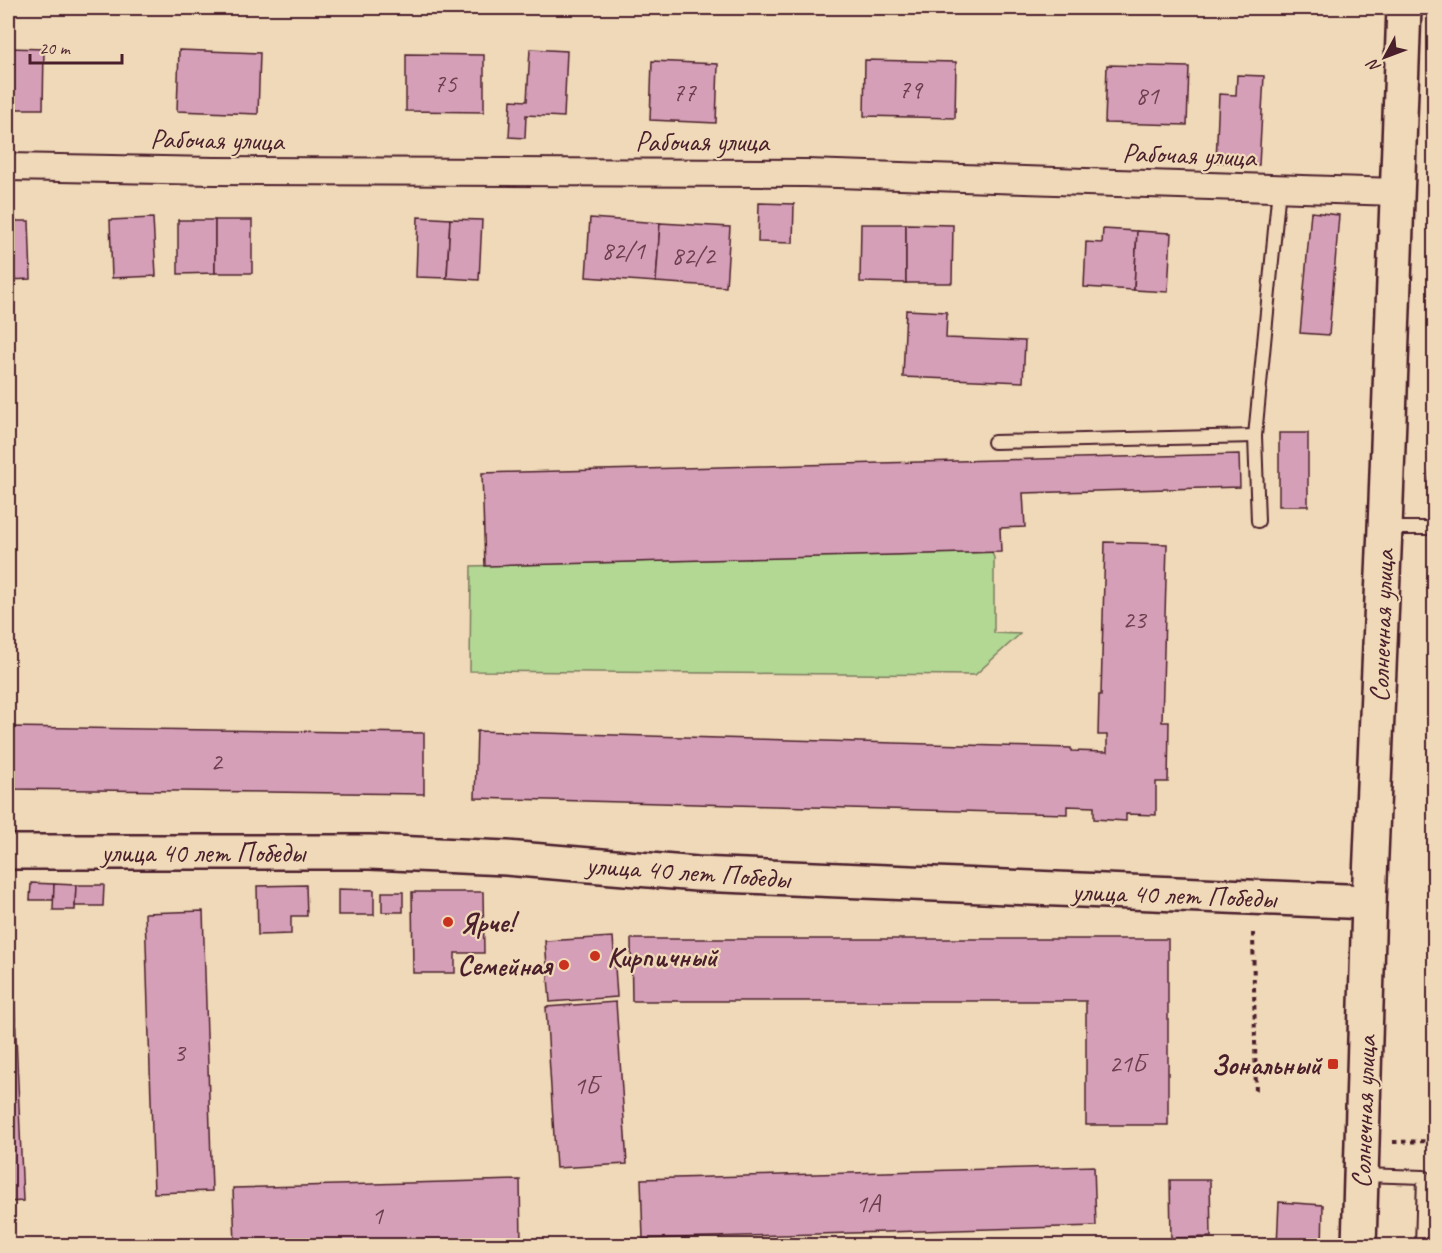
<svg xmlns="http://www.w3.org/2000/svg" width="1442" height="1253" viewBox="0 0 1442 1253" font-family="Caveat,sans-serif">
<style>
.green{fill:#b2d894;stroke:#7e7c60;stroke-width:1.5}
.building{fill:#d5a0b7;stroke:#4a1f2b;stroke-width:1.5}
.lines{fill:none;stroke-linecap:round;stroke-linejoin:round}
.lane-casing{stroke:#4a1f2b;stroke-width:16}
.street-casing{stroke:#4a1f2b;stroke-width:30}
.secondary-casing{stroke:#4a1f2b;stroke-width:38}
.path{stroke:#4a1f2b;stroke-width:4;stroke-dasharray:4.5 4.5;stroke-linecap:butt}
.lane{stroke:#efd9b8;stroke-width:12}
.street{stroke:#efd9b8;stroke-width:26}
.secondary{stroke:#efd9b8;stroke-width:33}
.poi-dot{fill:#c8321e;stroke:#efd9b8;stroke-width:2}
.labels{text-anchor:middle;stroke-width:4.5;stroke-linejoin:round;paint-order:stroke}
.number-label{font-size:26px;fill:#6d3f4e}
.street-label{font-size:28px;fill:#4a1f2b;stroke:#efd9b8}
.poi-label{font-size:28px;font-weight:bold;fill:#4a1f2b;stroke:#efd9b8;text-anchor:start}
</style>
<rect width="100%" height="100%" fill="#efd9b8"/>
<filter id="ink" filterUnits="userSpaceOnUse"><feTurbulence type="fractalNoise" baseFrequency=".0167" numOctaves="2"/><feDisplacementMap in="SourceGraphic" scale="12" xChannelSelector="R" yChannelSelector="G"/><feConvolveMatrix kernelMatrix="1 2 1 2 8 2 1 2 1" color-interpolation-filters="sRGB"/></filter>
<g filter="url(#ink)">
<!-- green -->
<polygon class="green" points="992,552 994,558 994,633 1020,634 975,675 470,671 471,566"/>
<!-- building -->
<g class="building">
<polygon points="8,48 44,49 43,109 8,109"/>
<polygon points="530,49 567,51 564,117 526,115 525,138 509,137 511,100 527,101"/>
<polygon points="179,50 260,53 258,114 177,111"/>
<polygon points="406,54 484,55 484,112 406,111"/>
<polygon points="865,60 956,62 955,118 864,116"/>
<polygon points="652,61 718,64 716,123 650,120"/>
<polygon points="1107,65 1189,67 1187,125 1105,123"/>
<polygon points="1237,75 1264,76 1259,165 1216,162 1219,94 1236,95"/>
<polygon points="759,203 794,204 793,243 758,242"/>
<polygon points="1311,212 1339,215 1329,335 1300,333"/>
<polygon points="418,217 450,219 447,278 416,277"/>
<polygon points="153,218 156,276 112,278 110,220"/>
<polygon points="590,218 660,223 656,282 586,277"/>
<polygon points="450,219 482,220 479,280 447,278"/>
<polygon points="178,220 215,220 215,273 178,274"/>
<rect x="215" y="220" width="37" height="53"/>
<polygon points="8,221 29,221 31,279 8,280"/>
<polygon points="660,223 730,227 726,287 656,282"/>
<polygon points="861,224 906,224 906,283 860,282"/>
<polygon points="906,224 953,225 952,283 906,283"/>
<polygon points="1103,229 1137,231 1134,290 1084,287 1086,242 1102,243"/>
<polygon points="1137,231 1171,233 1168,292 1134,290"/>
<polygon points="906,310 947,312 946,338 1025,341 1023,382 903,377"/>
<rect x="1279" y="433" width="29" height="73"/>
<polygon points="1434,444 1434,492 1428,491"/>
<polygon points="1239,454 1240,487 1023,493 1025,527 1000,528 1001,552 485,566 482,473"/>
<polygon points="1105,542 1167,544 1162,722 1169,722 1168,782 1156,782 1156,815 1126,814 1126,821 1094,819 1094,807 1067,806 1067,814 475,798 477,731 1071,748 1071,751 1107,752 1107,735 1098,735 1099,695 1101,695"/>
<polygon points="8,727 424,733 424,794 8,789"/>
<polygon points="31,883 54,884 54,900 30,900"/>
<polygon points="54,884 76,885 75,910 53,910"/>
<polygon points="76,885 104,885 103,906 75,906"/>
<polygon points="306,885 307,916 291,916 291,934 258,935 257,886"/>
<polygon points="338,889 374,890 374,915 338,915"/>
<rect x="382" y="892" width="21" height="20"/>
<polygon points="412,892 483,892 484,953 455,953 455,973 413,973"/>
<polygon points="203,911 212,1191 154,1193 145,913"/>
<polygon points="8,918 11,918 23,1201 8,1202"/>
<polygon points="613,937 617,997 550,1002 545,941"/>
<polygon points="631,939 1168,939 1168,1125 1086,1125 1086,1001 632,1001"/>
<polygon points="616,1002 627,1164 556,1168 546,1007"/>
<polygon points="1094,1166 1096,1226 643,1239 641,1179"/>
<polygon points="520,1180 521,1243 413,1246 235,1246 233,1188"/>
<polygon points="1170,1180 1210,1180 1211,1237 1171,1238"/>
<polygon points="1279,1202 1323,1205 1322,1246 1277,1246"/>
</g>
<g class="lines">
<defs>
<g id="lane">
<polyline points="994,442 1255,436"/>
<polyline points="1258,521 1255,436 1279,188"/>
<polyline points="1386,528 1430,528 1434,526"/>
<polyline points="1362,1175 1424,1177 1422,1246"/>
</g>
<polyline id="street" points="8,167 214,171 806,173 1397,192"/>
<g id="secondary">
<polyline points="8,852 370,852 506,858 697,874 1369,902"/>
<polyline points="1359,1246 1369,902 1385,528 1404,8"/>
</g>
</defs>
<!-- lane casing -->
<use href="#lane" class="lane-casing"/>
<!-- street casing -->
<use href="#street" class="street-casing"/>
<!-- secondary casing -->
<use href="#secondary" class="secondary-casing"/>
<!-- path -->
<g class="path">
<polyline points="1253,933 1256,1095"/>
<polyline points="1393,1142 1434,1141"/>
</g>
<!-- lane -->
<use href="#lane" class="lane"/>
<!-- street -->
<use href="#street" class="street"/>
<!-- secondary -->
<use href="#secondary" class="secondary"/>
</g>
</g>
<!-- markers -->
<g class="poi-dot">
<circle cx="448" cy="922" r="6"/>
<circle cx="595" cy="956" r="6"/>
<circle cx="564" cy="965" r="6"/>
<rect x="1327" y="1058" width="12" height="12" rx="3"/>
</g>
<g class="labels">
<!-- number labels -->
<g class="number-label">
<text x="445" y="92">75</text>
<text x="910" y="98">79</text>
<text x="684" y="101">77</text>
<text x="1147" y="104">81</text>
<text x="623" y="259">82/1</text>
<text x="693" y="264">82/2</text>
<text x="1134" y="628">23</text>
<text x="216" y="770">2</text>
<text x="179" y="1061">3</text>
<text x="1127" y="1072">21Б</text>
<text x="586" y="1094">1Б</text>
<text x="868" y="1212">1А</text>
<text x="377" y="1224">1</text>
</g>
<!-- street labels -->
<g class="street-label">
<text transform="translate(217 139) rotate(1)" y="10">Рабочая улица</text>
<text x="702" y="151">Рабочая улица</text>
<text transform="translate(1189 154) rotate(2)" y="10">Рабочая улица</text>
<text transform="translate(1381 626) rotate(-88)" y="10">Солнечная улица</text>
<text x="203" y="862">улица 40 лет Победы</text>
<text transform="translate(688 871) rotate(4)" y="10">улица 40 лет Победы</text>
<text transform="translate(1174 894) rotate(2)" y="10">улица 40 лет Победы</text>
<text transform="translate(1363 1112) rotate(-88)" y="10">Солнечная улица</text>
</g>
<!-- poi labels -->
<g class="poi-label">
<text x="460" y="932">Ярче!</text>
<text x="607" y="966">Кирпичный</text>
<text x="552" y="975" text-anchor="end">Семейная</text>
<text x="1321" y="1074" text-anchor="end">Зональный</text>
</g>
</g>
<!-- margin -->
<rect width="1442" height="1253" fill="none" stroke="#efd9b8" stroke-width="30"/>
<rect x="15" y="15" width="1412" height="1223" fill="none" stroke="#4a1f2b" stroke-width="2" filter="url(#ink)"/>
<!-- north arrow -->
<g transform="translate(1385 57) rotate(229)" stroke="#efd9b8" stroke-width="4.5" paint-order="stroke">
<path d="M0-4.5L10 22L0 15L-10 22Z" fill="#4a1f2b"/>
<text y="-9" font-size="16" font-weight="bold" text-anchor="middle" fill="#4a1f2b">N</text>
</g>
<!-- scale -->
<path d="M30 54v9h92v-9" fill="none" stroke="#4a1f2b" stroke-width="3"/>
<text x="39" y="54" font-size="18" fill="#4a1f2b" stroke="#efd9b8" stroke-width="4.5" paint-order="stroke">20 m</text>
</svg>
